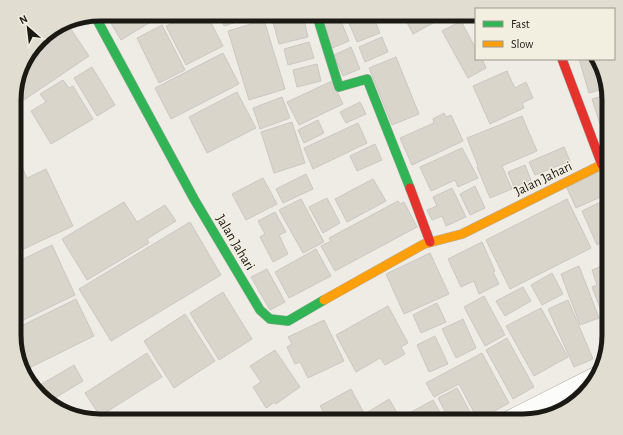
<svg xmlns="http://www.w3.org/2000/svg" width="623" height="435" viewBox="0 0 623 435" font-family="'Alegreya Sans',sans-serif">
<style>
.building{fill:#d9d5ca;stroke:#cac8c2}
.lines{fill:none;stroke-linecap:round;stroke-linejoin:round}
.street-casing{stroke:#afada8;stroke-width:22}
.fast-casing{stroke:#afada8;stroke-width:10}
.slow-casing{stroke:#afada8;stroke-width:10}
.jam-casing{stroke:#afada8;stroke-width:10}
.street{stroke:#fcfcfb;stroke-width:21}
.fast{stroke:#30b455;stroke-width:9}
.slow{stroke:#ff9f0a;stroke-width:9}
.jam{stroke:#e5322d;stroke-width:9}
.labels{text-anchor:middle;stroke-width:3;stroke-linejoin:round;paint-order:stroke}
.street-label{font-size:14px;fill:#1a1914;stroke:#f2eee0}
.rim{fill:none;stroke:#1a1914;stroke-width:5}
</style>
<rect width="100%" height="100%" fill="#eeece4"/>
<!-- building -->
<g class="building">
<polygon points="403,15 446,15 446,16 413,34"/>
<polygon points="293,16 303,16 308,37 279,44 273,22"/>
<polygon points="329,16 339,16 349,41 332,48 321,20"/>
<polygon points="346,16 373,16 380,33 357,42"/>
<polygon points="208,17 223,46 186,65 166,26 183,18"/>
<polygon points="221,17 252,17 224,26"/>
<polygon points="108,18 157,18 121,40"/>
<polygon points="264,20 285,89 249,100 228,31"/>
<polygon points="461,21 476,49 476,59 482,59 486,68 468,78 442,31"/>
<polygon points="66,22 89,56 15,106 15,88 25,57 42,37"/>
<polygon points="162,25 185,70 159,83 137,38"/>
<polygon points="382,37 388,52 365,62 359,47"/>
<polygon points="309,42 314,58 288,65 284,49"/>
<polygon points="351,47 360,69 343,76 334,55"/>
<polygon points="223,53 239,84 171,119 155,88"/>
<polygon points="396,57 419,114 392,125 369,68"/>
<polygon points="579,59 598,59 607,88 589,93"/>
<polygon points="317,64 321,81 297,87 293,70"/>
<polygon points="92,67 115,105 97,116 74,78"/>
<polygon points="507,71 515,88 526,82 533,98 522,103 524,108 490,124 473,86"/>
<polygon points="63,80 69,88 73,86 93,119 51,144 31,111 46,102 40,94"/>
<polygon points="332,81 343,104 299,125 287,102"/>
<polygon points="237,92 256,128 207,153 189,117"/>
<polygon points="609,94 609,122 600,124 592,99"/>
<polygon points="282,97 290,118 260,129 253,108"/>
<polygon points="360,102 366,114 346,123 340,112"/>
<polygon points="444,113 446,117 451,115 463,141 412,165 400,138 434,123 433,119"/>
<polygon points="522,116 537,151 502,166 512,189 490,198 477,167 478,166 467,138"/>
<polygon points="318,120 324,133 304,143 298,130"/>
<polygon points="292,122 305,163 274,173 261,132"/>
<polygon points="358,123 367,143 313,169 304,148"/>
<polygon points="375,144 382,160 357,171 350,156"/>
<polygon points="564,147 570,161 535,175 529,162"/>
<polygon points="462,148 478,178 458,187 455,180 431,191 420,167"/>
<polygon points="21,165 27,178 46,169 73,226 15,253 15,168"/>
<polygon points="525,165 531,180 514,187 508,172"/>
<polygon points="606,167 609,174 609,193 576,208 566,186"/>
<polygon points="306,174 313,189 283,203 276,189"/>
<polygon points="263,178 277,204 246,220 232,194"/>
<polygon points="373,179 386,201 347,222 335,199"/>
<polygon points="475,186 485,208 470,215 460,194"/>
<polygon points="452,188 466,217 446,226 442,216 432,220 427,210 437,206 433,197"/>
<polygon points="327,198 340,223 323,233 309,207"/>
<polygon points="609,198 609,239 597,245 582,211"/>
<polygon points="301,199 324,242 303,253 279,210"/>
<polygon points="567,199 591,248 510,289 486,240"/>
<polygon points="398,201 400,204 404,202 417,227 335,271 321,246 331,241 329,238"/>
<polygon points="124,202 137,222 165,205 176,221 147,239 149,243 87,280 62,239"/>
<polygon points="275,212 286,232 279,235 288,254 273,262 260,237 265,234 258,221"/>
<polygon points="190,222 221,275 111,341 79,289"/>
<polygon points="482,242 495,271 493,272 499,284 479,294 474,281 461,287 448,259"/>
<polygon points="52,245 75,295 15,324 15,263"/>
<polygon points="316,249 331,276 289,298 275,272"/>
<polygon points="430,253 449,294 404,314 386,274"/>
<polygon points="609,263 609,331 592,287 597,285 592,270"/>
<polygon points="579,266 599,318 580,325 561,274"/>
<polygon points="267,269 285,302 270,310 251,277"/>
<polygon points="552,273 563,294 542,305 531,285"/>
<polygon points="523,287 531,301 505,316 496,301"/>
<polygon points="223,292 252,339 219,360 190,313"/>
<polygon points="484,296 505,335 485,346 464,307"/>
<polygon points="76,299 94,336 23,371 15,346 15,329"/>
<polygon points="568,300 593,359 574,367 548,309"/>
<polygon points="437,303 446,322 421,333 413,315"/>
<polygon points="388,306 408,343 401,347 405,354 385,365 380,358 356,372 336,335"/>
<polygon points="541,308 568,357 534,376 506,326"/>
<polygon points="185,314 215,361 174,388 144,341"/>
<polygon points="463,319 476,348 456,358 442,329"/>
<polygon points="324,320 344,361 308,378 300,362 295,364 287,347 292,344 288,337"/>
<polygon points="435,336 448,364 429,372 417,345"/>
<polygon points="507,338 534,387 513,399 486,350"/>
<polygon points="275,350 300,387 276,404 275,402 266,408 253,387 261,382 250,366"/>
<polygon points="147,353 162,377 100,416 85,393"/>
<polygon points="482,353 509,403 478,420 459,384 434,397 426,383"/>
<polygon points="74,365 83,381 50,401 40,385"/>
<polygon points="457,388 475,421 450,421 438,398"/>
<polygon points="351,389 365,415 355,421 329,421 320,406"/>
<polygon points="389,399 402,421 373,421 368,412"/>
<polygon points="570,399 572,404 561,412 548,415 546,410"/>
<polygon points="433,400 445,421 407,421 404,416"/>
</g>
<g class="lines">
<defs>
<polyline id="street" points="510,421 595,378"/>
<g id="fast">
<polyline points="317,16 339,87 367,79 410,188"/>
<polyline points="96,18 194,199 260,310 270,319 288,321 324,300"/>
</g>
<polyline id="slow" points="324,300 424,244 462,234 609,161"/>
<g id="jam">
<polyline points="562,59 602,165"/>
<polyline points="410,188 430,242"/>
</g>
</defs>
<!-- street casing -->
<use href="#street" class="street-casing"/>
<!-- fast casing -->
<use href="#fast" class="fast-casing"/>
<!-- slow casing -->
<use href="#slow" class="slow-casing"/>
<!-- jam casing -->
<use href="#jam" class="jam-casing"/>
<!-- street -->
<use href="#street" class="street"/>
<!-- fast -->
<use href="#fast" class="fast"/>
<!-- slow -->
<use href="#slow" class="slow"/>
<!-- jam -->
<use href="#jam" class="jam"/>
</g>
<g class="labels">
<!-- street labels -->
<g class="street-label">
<text transform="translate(543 178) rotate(-26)" y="5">Jalan Jahari</text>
<text transform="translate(236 242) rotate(59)" y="5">Jalan Jahari</text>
</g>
</g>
<!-- crop -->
<path d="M0 0H623V435H0ZM100 21H523A79 79 0 0 1 602 100V335A79 79 0 0 1 523 414H100A79 79 0 0 1 21 335V100A79 79 0 0 1 100 21Z" fill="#e1ddd0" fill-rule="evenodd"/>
<path class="rim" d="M100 21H523A79 79 0 0 1 602 100V335A79 79 0 0 1 523 414H100A79 79 0 0 1 21 335V100A79 79 0 0 1 100 21Z"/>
<!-- legend -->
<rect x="475" y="8" width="140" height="52" fill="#f2eee0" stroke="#9c998e"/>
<rect x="483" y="21" width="20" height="6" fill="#30b455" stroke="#9c998e"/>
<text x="511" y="28" font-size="12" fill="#1a1914">Fast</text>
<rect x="483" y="41" width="20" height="6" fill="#ff9f0a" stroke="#9c998e"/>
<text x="511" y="48" font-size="12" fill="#1a1914">Slow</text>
<!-- north arrow -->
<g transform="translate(28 28) rotate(332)" stroke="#f2eee0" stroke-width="3" paint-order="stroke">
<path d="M0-3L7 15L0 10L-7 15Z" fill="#1a1914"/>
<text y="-6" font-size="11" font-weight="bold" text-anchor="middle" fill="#1a1914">N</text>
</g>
</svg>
